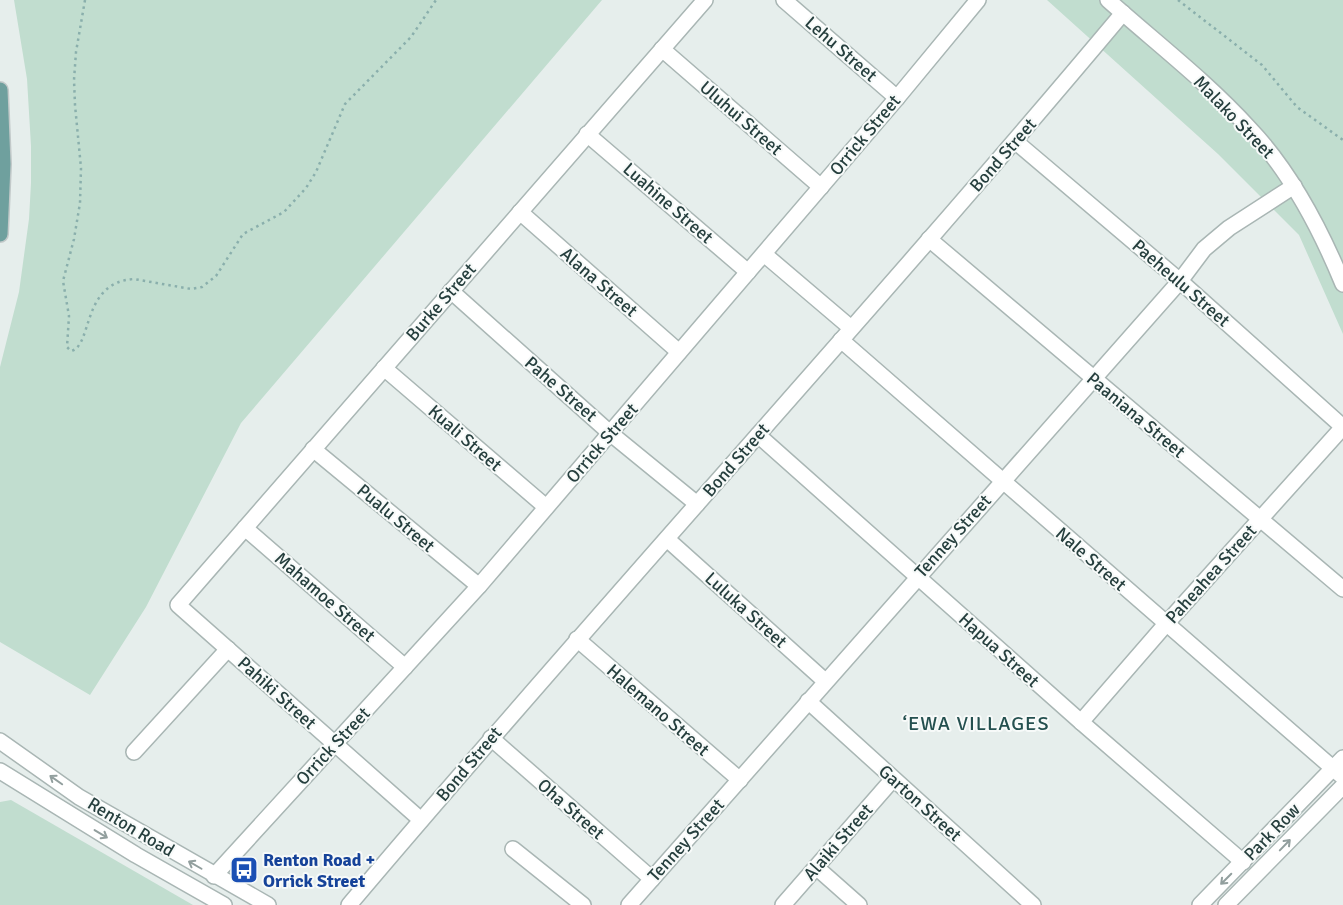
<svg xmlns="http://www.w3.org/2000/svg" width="1343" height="905" viewBox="0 0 1343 905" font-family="Signika,sans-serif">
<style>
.green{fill:#c1ddcf}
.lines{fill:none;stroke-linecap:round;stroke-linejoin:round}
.minor-casing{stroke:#a9b6b4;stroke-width:18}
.major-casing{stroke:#c2c9c9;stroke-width:18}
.path{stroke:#8aafac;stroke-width:2.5;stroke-dasharray:2.5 4;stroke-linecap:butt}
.minor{stroke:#fff;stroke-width:15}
.major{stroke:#6fa09e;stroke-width:15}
.oneway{stroke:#929f9e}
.labels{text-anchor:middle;stroke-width:4;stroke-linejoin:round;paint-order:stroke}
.street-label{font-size:18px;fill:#263f3e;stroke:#f7faf9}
.transit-label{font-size:18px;font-weight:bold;fill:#164399;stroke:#f7faf9;text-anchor:start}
.quarter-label{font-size:20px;letter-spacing:1px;fill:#24504f;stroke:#f7faf9}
</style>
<rect width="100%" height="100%" fill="#e6eeec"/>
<!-- green -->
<g class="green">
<polygon points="14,0 602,0 241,423 146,607 90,695 0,642 0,367 19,292 29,219 31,183 31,146 27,79"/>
<polygon points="1047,0 1343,0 1343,334 1299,235 1218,154"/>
<polygon points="11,800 193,905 0,905 0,802"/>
</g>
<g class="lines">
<defs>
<g id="minor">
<polyline points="784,0 897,98"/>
<path d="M1108 0C1155 42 1206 81 1249 128 1291 172 1320 228 1343 284"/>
<polyline points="662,49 821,187"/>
<polyline points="587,134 748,272"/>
<polyline points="1016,142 1180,281 1343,427"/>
<polyline points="520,212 679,352"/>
<polyline points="929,239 1343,589"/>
<polyline points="764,254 851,328"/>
<polyline points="451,291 610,433 697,504"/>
<polyline points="841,340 1343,777"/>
<polyline points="384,368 546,507"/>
<polyline points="758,435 1081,722 1243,862"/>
<polyline points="313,449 479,586"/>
<polyline points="245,528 405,667"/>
<polyline points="667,539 825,681"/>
<polyline points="577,639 740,780"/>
<polyline points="808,701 1033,905"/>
<polyline points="1081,722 1166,624 1343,427"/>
<polyline points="491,738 652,879"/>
<polyline points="0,741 79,797 268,905"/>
<polyline points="134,752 228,649"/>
<polyline points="0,771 136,855 224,905"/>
<polyline points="421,820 178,605 705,0"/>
<polyline points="513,849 583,905"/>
<polyline points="816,867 859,905"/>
<polyline points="214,876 479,586 897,98 978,0"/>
<path d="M349 905C603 604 870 315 1123 13"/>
<polyline points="629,905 1180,281 1204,249 1229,228 1294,186"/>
<polyline points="783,905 893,779"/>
<polyline points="1200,905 1343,758"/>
<polyline points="1226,905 1343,786"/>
</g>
<polyline id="major" points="0,90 3,164 0,234"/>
</defs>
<!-- minor casing -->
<use href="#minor" class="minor-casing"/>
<!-- major casing -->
<use href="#major" class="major-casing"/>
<!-- path -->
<g class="path">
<path d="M85 0 76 52 74 80 75 105 81 168 80 203 74 239 63 281 69 316 67 347 71 351C93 346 81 282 134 279L191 289 202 287 216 276 243 234 284 212 306 188 316 172 345 104 411 37 436 0"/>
<polyline points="1178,0 1262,65 1297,107 1343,140"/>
</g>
<!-- minor -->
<use href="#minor" class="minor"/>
<!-- major -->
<use href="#major" class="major"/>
</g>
<!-- one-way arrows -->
<defs><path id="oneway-shaft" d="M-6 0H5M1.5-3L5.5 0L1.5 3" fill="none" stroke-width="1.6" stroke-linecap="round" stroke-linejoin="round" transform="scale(1.25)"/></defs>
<g class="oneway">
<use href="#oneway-shaft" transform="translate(56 780) rotate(-145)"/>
<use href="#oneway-shaft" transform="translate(101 834) rotate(31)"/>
<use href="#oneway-shaft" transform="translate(1285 845) rotate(-46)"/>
<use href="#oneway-shaft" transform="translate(195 865) rotate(-150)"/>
<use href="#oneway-shaft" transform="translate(1226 879) rotate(135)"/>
</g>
<!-- icons -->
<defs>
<symbol id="bus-square" viewBox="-11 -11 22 22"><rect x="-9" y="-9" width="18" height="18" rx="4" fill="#1a4fb4" stroke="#f7faf9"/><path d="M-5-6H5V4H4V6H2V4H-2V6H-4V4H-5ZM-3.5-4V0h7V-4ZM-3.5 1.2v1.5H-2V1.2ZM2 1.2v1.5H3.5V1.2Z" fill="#fff"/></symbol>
</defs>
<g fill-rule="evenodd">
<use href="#bus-square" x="228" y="854" width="32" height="32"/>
</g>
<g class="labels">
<!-- street labels -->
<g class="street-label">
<text transform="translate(841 49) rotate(41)" y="6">Lehu Street</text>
<text transform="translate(1234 117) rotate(46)" y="6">Malako Street</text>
<text transform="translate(741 118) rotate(41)" y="6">Uluhui Street</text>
<text transform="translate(865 135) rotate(-50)" y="6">Orrick Street</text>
<text transform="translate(1003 155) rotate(-49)" y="6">Bond Street</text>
<text transform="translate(668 203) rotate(41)" y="6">Luahine Street</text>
<text transform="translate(599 282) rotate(41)" y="6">Alana Street</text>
<text transform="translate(1181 283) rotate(41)" y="6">Paeheulu Street</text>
<text transform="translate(441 302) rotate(-49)" y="6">Burke Street</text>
<text transform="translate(561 389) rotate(41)" y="6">Pahe Street</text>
<text transform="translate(1136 415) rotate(40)" y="6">Paaniana Street</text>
<text transform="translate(465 438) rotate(41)" y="6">Kuali Street</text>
<text transform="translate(602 443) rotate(-49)" y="6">Orrick Street</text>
<text transform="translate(736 460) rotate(-49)" y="6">Bond Street</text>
<text transform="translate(396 518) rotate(40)" y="6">Pualu Street</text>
<text transform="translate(953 536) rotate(-48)" y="6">Tenney Street</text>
<text transform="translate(1091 559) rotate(41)" y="6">Nale Street</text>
<text transform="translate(1211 574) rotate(-48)" y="6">Paheahea Street</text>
<text transform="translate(325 597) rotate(41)" y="6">Mahamoe Street</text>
<text transform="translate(746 610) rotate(42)" y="6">Luluka Street</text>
<text transform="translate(999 650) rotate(42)" y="6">Hapua Street</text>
<text transform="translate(277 693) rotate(42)" y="6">Pahiki Street</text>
<text transform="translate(658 710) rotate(41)" y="6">Halemano Street</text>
<text transform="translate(333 746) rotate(-47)" y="6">Orrick Street</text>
<text transform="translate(469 764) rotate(-50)" y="6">Bond Street</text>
<text transform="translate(920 803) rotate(42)" y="6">Garton Street</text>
<text transform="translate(571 809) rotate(41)" y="6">Oha Street</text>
<text transform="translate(131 827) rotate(31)" y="6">Renton Road</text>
<text transform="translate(1272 832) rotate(-46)" y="6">Park Row</text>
<text transform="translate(686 840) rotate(-48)" y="6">Tenney Street</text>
<text transform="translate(838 842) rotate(-49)" y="6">Alaiki Street</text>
</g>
<!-- transit labels -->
<g class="transit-label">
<text x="263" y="866">Renton Road +<tspan x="263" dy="21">Orrick Street</tspan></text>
</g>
<!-- quarter labels -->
<g class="quarter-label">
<text x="976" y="730">‘EWA VILLAGES</text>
</g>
</g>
</svg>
